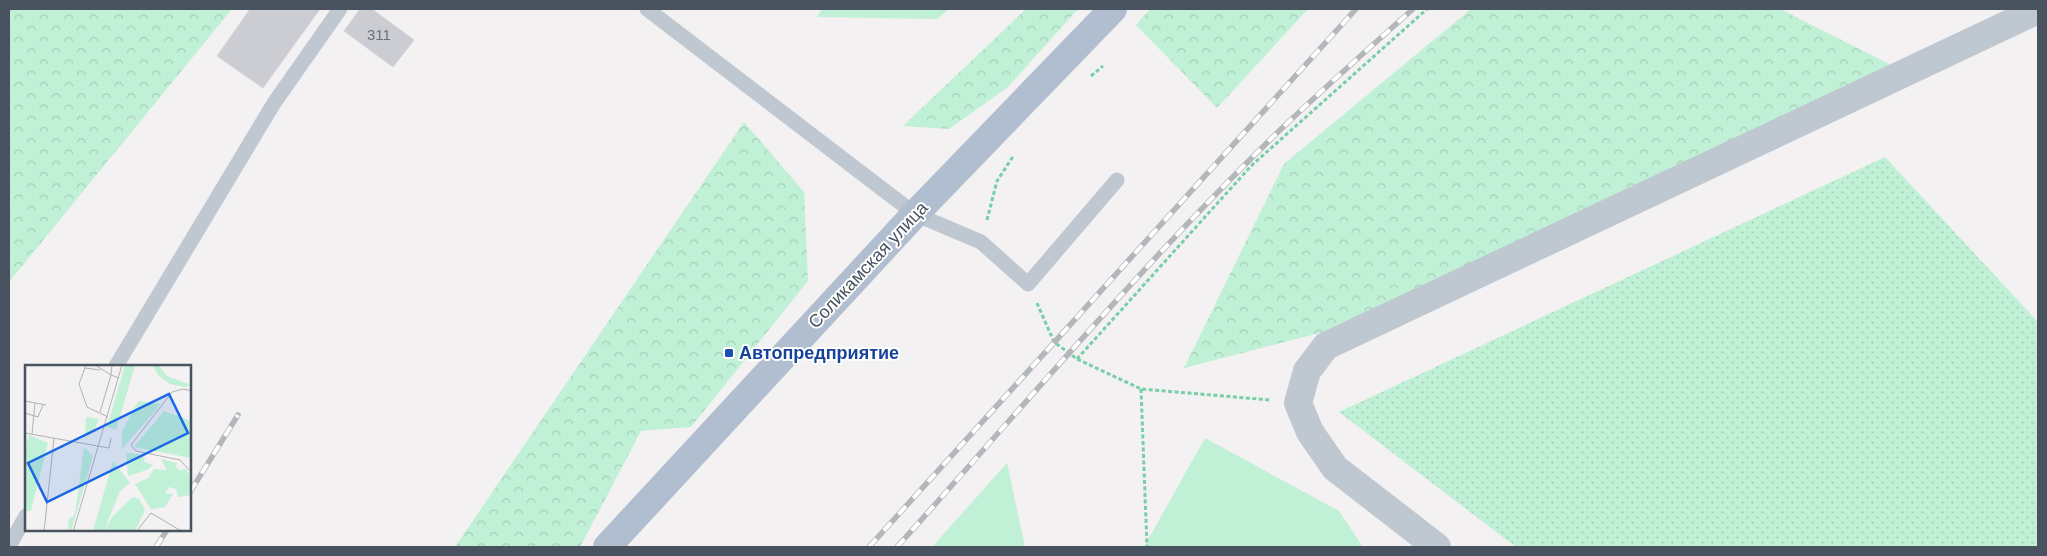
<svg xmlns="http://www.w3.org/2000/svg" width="2047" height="556" viewBox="0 0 2047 556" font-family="Arial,sans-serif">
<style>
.green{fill:#c0f0d5}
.forest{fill:url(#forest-crowns)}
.garden{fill:url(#garden-dots)}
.building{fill:#cbcdd3;stroke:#d5d7dc}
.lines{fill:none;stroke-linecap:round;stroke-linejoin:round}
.path{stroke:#77cfa8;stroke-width:3;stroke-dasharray:4 2.5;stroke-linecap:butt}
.service{stroke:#bfc7d0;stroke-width:15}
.minor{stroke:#bfc7d0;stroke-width:28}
.primary{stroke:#b1becf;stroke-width:28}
.rail-casing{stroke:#b3b6bb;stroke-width:5.5}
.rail{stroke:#fff;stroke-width:4;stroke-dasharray:11;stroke-linecap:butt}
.transit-dot{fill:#1a4fb4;stroke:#fff;stroke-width:2}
.labels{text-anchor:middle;stroke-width:4;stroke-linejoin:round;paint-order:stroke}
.number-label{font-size:15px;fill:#69727c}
.street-label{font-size:18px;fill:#48535f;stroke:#fff}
.transit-label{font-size:18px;font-weight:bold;fill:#164399;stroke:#fff;text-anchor:start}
.inset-road{fill:none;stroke:#afb2b7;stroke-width:1}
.view{fill:#1867e6;fill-opacity:0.15;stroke:#1867e6;stroke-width:2.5}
.inset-edge{fill:none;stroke:#48535f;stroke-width:2.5}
</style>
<defs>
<pattern id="forest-crowns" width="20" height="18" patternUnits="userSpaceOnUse" patternTransform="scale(1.25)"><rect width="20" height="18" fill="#c0f0d5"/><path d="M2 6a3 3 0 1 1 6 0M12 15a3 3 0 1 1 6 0" fill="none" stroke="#a6d0b9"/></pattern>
<pattern id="garden-dots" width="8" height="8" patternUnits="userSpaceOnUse" patternTransform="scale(1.25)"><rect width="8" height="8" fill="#c0f0d5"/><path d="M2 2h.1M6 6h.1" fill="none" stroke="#a6d0b9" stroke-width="1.8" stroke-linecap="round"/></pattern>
</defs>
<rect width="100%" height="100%" fill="#f3f1f1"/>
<!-- green -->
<g class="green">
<polygon points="822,9 949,9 937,19 817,17"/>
<polygon points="1205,438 1339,511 1363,547 1144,547"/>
<polygon points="1007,463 1025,547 932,547"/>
</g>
<!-- forest -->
<g class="forest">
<polygon points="9,9 232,9 9,282"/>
<polygon points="1026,9 1078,9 1008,87 949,129 903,126"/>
<polygon points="1150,9 1308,9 1217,108 1136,25"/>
<polygon points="1471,9 1780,9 1891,65 1343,327 1184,368 1284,164"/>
<polygon points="744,122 804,192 808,281 691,427 641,431 580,547 455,547"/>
</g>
<!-- garden -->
<polygon class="garden" points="1885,157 2038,322 2038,547 1516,547 1339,412"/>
<!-- building -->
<g class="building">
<polygon points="250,9 320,9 263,88 217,56"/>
<polygon points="360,9 372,9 414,40 393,67 344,31"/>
</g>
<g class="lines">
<!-- path -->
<g class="path">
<polyline points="1091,76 1103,66"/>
<polyline points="987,220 997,181 1014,155"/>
<polyline points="1037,303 1054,342 1077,359 1141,389 1270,400"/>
<polyline points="1077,359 1251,166 1427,9"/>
<polyline points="1141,389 1147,547"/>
</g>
<!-- service -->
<g class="service">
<polyline points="647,9 915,214 981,242 1028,284 1117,180"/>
<polyline points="116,366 274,103 340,9"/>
<polyline points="9,546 26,516"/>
</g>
<!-- minor -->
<polyline class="minor" points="1437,547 1335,468 1310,432 1298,403 1307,371 1326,346 2038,10"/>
<!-- primary -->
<polyline class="primary" points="607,547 915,214 1113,9"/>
<defs>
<g id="rail">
<polyline points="190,492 238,415"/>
<polyline points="156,547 167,530"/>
<polyline points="869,547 1356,9"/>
<path d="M897 547C1023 407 1144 262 1279 131 1323 89 1368 49 1413 9"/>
</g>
</defs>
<!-- rail casing -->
<use href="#rail" class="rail-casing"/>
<!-- rail -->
<use href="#rail" class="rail"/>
</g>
<!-- markers -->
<rect class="transit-dot" x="724" y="348" width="10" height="10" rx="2.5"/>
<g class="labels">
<!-- number labels -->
<g class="number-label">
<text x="379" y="40">311</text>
</g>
<!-- street labels -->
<g class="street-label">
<text transform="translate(868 265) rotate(-47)" y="6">Соликамская улица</text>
</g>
<!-- transit labels -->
<g class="transit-label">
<text x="739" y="359">Автопредприятие</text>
</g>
</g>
<!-- overview -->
<g transform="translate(25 365)">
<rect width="166" height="166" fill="#f3f1f1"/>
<path d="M61 52 74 54 68 68 60 72ZM101 88 113 89 120 93 119 97 128 100 122 105 103 111ZM88 96 105 118 95 126 79 166H68Z" fill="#c0f0d5"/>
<path d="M100 0H110L91 65 82 62ZM128 0H134L142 11 166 20 160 22 145 19 133 10ZM113 36 136 39 97 84V67ZM4 70 23 78 6 146H0V81ZM59 82 68 91 46 166H43L44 153 49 151 51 142ZM136 94 152 98 151 103 157 106 160 103 165 110 166 130 153 132 151 124 144 122 140 128 148 129 140 142 126 144 110 119 123 113 129 104 142 105ZM108 132 114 134 120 145 110 166 79 167 87 152Z" fill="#c0f0d5"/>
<path d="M139 46 166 56V93L109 82Z" fill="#c0f0d5"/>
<path class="inset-road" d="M61 0 54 19 62 42 83 52M70 0 86 10 87 0M60 3 75 5M167 26 158 24 147 27 106 80 111 86 155 95 167 108M0 36 21 40M75 47 86 10 94 13M0 48 13 52 18 40M0 68 84 83 86 73M7 69 10 38M19 167 29 73M48 167 97 0M111 167 126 148 158 167"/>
<path class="view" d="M144 29 163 68 22 137 3 98Z"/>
<rect width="166" height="166" class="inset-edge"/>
</g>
<!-- border -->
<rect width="2047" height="556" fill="none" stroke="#48535f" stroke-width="20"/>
</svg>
